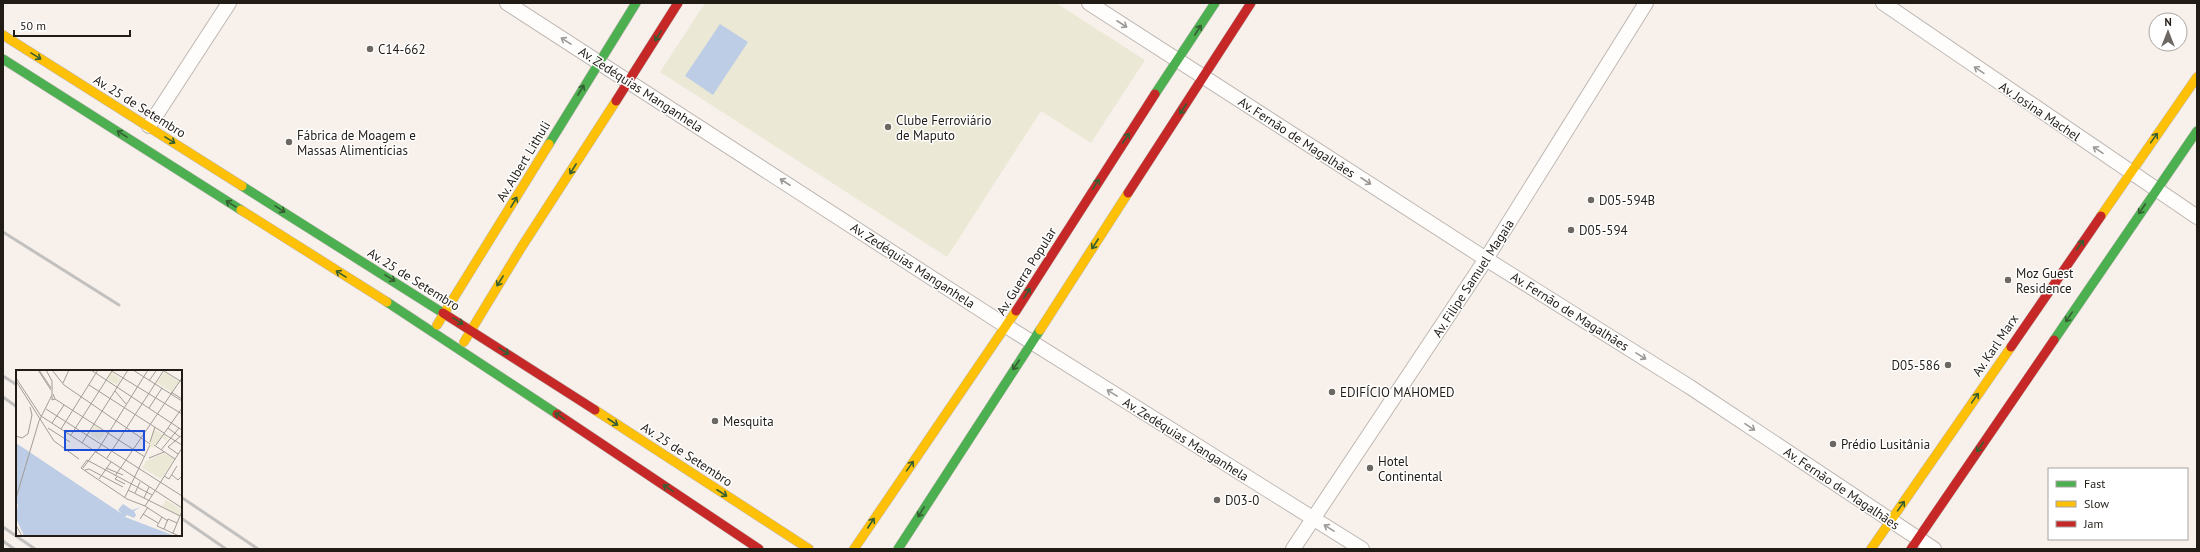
<svg xmlns="http://www.w3.org/2000/svg" width="2200" height="552" viewBox="0 0 2200 552" font-family="'PT Sans',sans-serif">
<style>
.green{fill:#ebe9d6}
.water{fill:#bccde5}
.lines{fill:none;stroke-linecap:round;stroke-linejoin:round}
.street-casing{stroke:#beb7b2;stroke-width:16}
.fast-casing{stroke:#beb7b2;stroke-width:10}
.slow-casing{stroke:#beb7b2;stroke-width:10}
.jam-casing{stroke:#beb7b2;stroke-width:10}
.street{stroke:#fefdfc;stroke-width:14}
.fast{stroke:#4caf50;stroke-width:9}
.slow{stroke:#ffc107;stroke-width:9}
.jam{stroke:#c62828;stroke-width:9}
.rail{stroke:#c2c1c0;stroke-width:3}
.oneway{stroke:#9b9895}
.oneway2{stroke:#355e31}
.poi-dot{fill:#6d6761;stroke:#fff;stroke-width:1.5}
.labels{text-anchor:middle;stroke-width:3;stroke-linejoin:round;paint-order:stroke}
.poi-label{font-size:13px;fill:#221c17;stroke:#fff;text-anchor:start}
.street-label{font-size:13px;fill:#221c17;stroke:#fff}
.inset-river{fill:none;stroke:#bccde5;stroke-width:2}
.inset-road{fill:none;stroke:#a29c96;stroke-width:1}
.view{fill:#1d4ed8;fill-opacity:0.15;stroke:#1d4ed8;stroke-width:2}
.inset-edge{fill:none;stroke:#221c17;stroke-width:2}
</style>
<rect width="100%" height="100%" fill="#f8f1eb"/>
<!-- green -->
<polygon class="green" points="705,3 1056,3 1145,60 1091,143 1041,111 947,257 660,72"/>
<!-- water -->
<polygon class="water" points="720,24 748,42 713,95 685,76"/>
<g class="lines">
<defs>
<g id="street">
<polyline points="507,3 1006,326 1362,549"/>
<polyline points="1089,3 1486,259 1690,387 1934,549"/>
<polyline points="1883,3 2197,217"/>
<polyline points="149,126 229,3"/>
<polyline points="1293,549 1486,259 1646,3"/>
</g>
<g id="fast">
<polyline points="3,59 241,210"/>
<polyline points="1155,94 1215,3"/>
<polyline points="549,144 636,3"/>
<polyline points="242,186 443,313"/>
<polyline points="387,302 557,414"/>
<polyline points="2054,340 2197,131"/>
<polyline points="898,549 1040,330"/>
</g>
<g id="slow">
<polyline points="3,35 242,186"/>
<polyline points="241,210 387,302"/>
<polyline points="2101,216 2197,77"/>
<polyline points="437,325 549,144"/>
<polyline points="1040,330 1128,193"/>
<polyline points="464,342 521,248 616,101"/>
<polyline points="595,410 809,549"/>
<polyline points="854,549 1016,311"/>
<polyline points="1871,549 2011,347"/>
</g>
<g id="jam">
<polyline points="616,101 678,3"/>
<polyline points="1128,193 1251,3"/>
<polyline points="1016,311 1155,94"/>
<polyline points="443,313 595,410"/>
<polyline points="2011,347 2101,216"/>
<polyline points="557,414 759,549"/>
<polyline points="1911,549 2054,340"/>
</g>
</defs>
<!-- street casing -->
<use href="#street" class="street-casing"/>
<!-- fast casing -->
<use href="#fast" class="fast-casing"/>
<!-- slow casing -->
<use href="#slow" class="slow-casing"/>
<!-- jam casing -->
<use href="#jam" class="jam-casing"/>
<!-- street -->
<use href="#street" class="street"/>
<!-- fast -->
<use href="#fast" class="fast"/>
<!-- slow -->
<use href="#slow" class="slow"/>
<!-- jam -->
<use href="#jam" class="jam"/>
<!-- rail -->
<g class="rail">
<polyline points="3,232 119,305"/>
<polyline points="3,376 17,385"/>
<polyline points="3,397 17,407"/>
<polyline points="181,497 258,549"/>
<polyline points="181,518 226,549"/>
<polyline points="3,527 35,549"/>
<polyline points="3,541 14,549"/>
</g>
</g>
<!-- one-way arrows -->
<defs><path id="oneway-shaft" d="M-6 0H5M1.5-3L5.5 0L1.5 3" fill="none" stroke-width="1.6" stroke-linecap="round" stroke-linejoin="round"/></defs>
<g class="oneway">
<use href="#oneway-shaft" transform="translate(1122 24) rotate(33)"/>
<use href="#oneway-shaft" transform="translate(566 41) rotate(-148)"/>
<use href="#oneway-shaft" transform="translate(1979 70) rotate(-146)"/>
<use href="#oneway-shaft" transform="translate(2098 150) rotate(-146)"/>
<use href="#oneway-shaft" transform="translate(1366 181) rotate(33)"/>
<use href="#oneway-shaft" transform="translate(785 182) rotate(-147)"/>
<use href="#oneway-shaft" transform="translate(1641 356) rotate(32)"/>
<use href="#oneway-shaft" transform="translate(1112 393) rotate(-148)"/>
<use href="#oneway-shaft" transform="translate(1750 427) rotate(34)"/>
<use href="#oneway-shaft" transform="translate(1329 528) rotate(-148)"/>
</g>
<g class="oneway2">
<use href="#oneway-shaft" transform="translate(1198 30) rotate(-57)"/>
<use href="#oneway-shaft" transform="translate(658 36) rotate(122)"/>
<use href="#oneway-shaft" transform="translate(36 56) rotate(32)"/>
<use href="#oneway-shaft" transform="translate(581 90) rotate(-59)"/>
<use href="#oneway-shaft" transform="translate(1183 109) rotate(123)"/>
<use href="#oneway-shaft" transform="translate(122 134) rotate(-148)"/>
<use href="#oneway-shaft" transform="translate(1126 138) rotate(-56)"/>
<use href="#oneway-shaft" transform="translate(2154 138) rotate(-55)"/>
<use href="#oneway-shaft" transform="translate(170 140) rotate(32)"/>
<use href="#oneway-shaft" transform="translate(573 169) rotate(122)"/>
<use href="#oneway-shaft" transform="translate(1096 184) rotate(-58)"/>
<use href="#oneway-shaft" transform="translate(514 202) rotate(-59)"/>
<use href="#oneway-shaft" transform="translate(231 204) rotate(-148)"/>
<use href="#oneway-shaft" transform="translate(280 209) rotate(32)"/>
<use href="#oneway-shaft" transform="translate(2142 209) rotate(124)"/>
<use href="#oneway-shaft" transform="translate(1095 244) rotate(123)"/>
<use href="#oneway-shaft" transform="translate(2080 245) rotate(-55)"/>
<use href="#oneway-shaft" transform="translate(341 274) rotate(-148)"/>
<use href="#oneway-shaft" transform="translate(390 278) rotate(32)"/>
<use href="#oneway-shaft" transform="translate(500 281) rotate(122)"/>
<use href="#oneway-shaft" transform="translate(1027 293) rotate(-58)"/>
<use href="#oneway-shaft" transform="translate(2069 317) rotate(124)"/>
<use href="#oneway-shaft" transform="translate(458 321) rotate(32)"/>
<use href="#oneway-shaft" transform="translate(504 351) rotate(33)"/>
<use href="#oneway-shaft" transform="translate(1016 365) rotate(124)"/>
<use href="#oneway-shaft" transform="translate(1975 398) rotate(-55)"/>
<use href="#oneway-shaft" transform="translate(560 416) rotate(-146)"/>
<use href="#oneway-shaft" transform="translate(613 422) rotate(33)"/>
<use href="#oneway-shaft" transform="translate(1980 447) rotate(125)"/>
<use href="#oneway-shaft" transform="translate(910 466) rotate(-55)"/>
<use href="#oneway-shaft" transform="translate(668 488) rotate(-146)"/>
<use href="#oneway-shaft" transform="translate(722 493) rotate(33)"/>
<use href="#oneway-shaft" transform="translate(1901 506) rotate(-55)"/>
<use href="#oneway-shaft" transform="translate(921 512) rotate(122)"/>
<use href="#oneway-shaft" transform="translate(871 523) rotate(-57)"/>
</g>
<!-- markers -->
<g class="poi-dot">
<circle cx="370" cy="49" r="4"/>
<circle cx="888" cy="127" r="4"/>
<circle cx="289" cy="142" r="4"/>
<circle cx="1591" cy="200" r="4"/>
<circle cx="1571" cy="230" r="4"/>
<circle cx="2008" cy="280" r="4"/>
<circle cx="1948" cy="365" r="4"/>
<circle cx="1332" cy="392" r="4"/>
<circle cx="715" cy="421" r="4"/>
<circle cx="1833" cy="444" r="4"/>
<circle cx="1370" cy="468" r="4"/>
<circle cx="1217" cy="500" r="4"/>
</g>
<g class="labels">
<!-- poi labels -->
<g class="poi-label">
<text x="378" y="54">C14-662</text>
<text x="896" y="125">Clube Ferroviário<tspan x="896" dy="15">de Maputo</tspan></text>
<text x="297" y="140">Fábrica de Moagem e<tspan x="297" dy="15">Massas Alimentícias</tspan></text>
<text x="1599" y="205">D05-594B</text>
<text x="1579" y="235">D05-594</text>
<text x="2016" y="278">Moz Guest<tspan x="2016" dy="15">Residence</tspan></text>
<text x="1940" y="370" text-anchor="end">D05-586</text>
<text x="1340" y="397">EDIFÍCIO MAHOMED</text>
<text x="723" y="426">Mesquita</text>
<text x="1841" y="449">Prédio Lusitânia</text>
<text x="1378" y="466">Hotel<tspan x="1378" dy="15">Continental</tspan></text>
<text x="1225" y="505">D03-0</text>
</g>
<!-- street labels -->
<g class="street-label">
<text transform="translate(641 89) rotate(33)" y="5">Av. Zedéquias Manganhela</text>
<text transform="translate(140 106) rotate(32)" y="5">Av. 25 de Setembro</text>
<text transform="translate(2040 111) rotate(34)" y="5">Av. Josina Machel</text>
<text transform="translate(1297 137) rotate(33)" y="5">Av. Fernão de Magalhães</text>
<text transform="translate(523 161) rotate(-59)" y="5">Av. Albert Lithuli</text>
<text transform="translate(913 265) rotate(33)" y="5">Av. Zedéquias Manganhela</text>
<text transform="translate(1026 271) rotate(-58)" y="5">Av. Guerra Popular</text>
<text transform="translate(1473 278) rotate(-57)" y="5">Av. Filipe Samuel Magaia</text>
<text transform="translate(414 279) rotate(32)" y="5">Av. 25 de Setembro</text>
<text transform="translate(1570 311) rotate(32)" y="5">Av. Fernão de Magalhães</text>
<text transform="translate(1995 345) rotate(-56)" y="5">Av. Karl Marx</text>
<text transform="translate(1186 439) rotate(32)" y="5">Av. Zedéquias Manganhela</text>
<text transform="translate(687 454) rotate(33)" y="5">Av. 25 de Setembro</text>
<text transform="translate(1842 488) rotate(34)" y="5">Av. Fernão de Magalhães</text>
</g>
</g>
<!-- overview -->
<g transform="translate(16 370)">
<rect width="166" height="166" fill="#f8f1eb"/>
<path d="M95 2 105 9 101 15 91 9ZM148 2 163 11 156 22 141 13ZM78 55 90 63 83 70 73 63ZM138 59 152 68 150 71 146 67 136 78 133 73ZM148 83 158 89 145 109 126 98 130 91ZM150 130 165 139 163 146 146 136Z" fill="#ebe9d6"/>
<path d="M0 73 106 144 102 140 107 134 116 140 125 137 118 141 120 145 118 148 111 145 109 147 159 166H8L0 148 2 134 0 133Z" fill="#bccde5"/>
<path class="inset-river" d="M105 143 102 152 115 166"/>
<path class="inset-road" d="M22 0 35 20M23 0 35 18M36 0 48 15 134 74M75 0 166 60M94 0 166 44M117 0 166 31M148 1 166 12M0 8 25 46M0 11 38 71 63 89M133 11 140 1M47 13 53 0M73 15 148 63M99 21 110 34M155 22 166 29M36 26V30L39 29 37 24M39 29 129 87M133 38 146 18M30 39 166 126M25 46 166 138M36 53 48 35M32 58 54 72M152 58 164 67M45 59 82 0M148 64 166 75M55 65 96 1M0 66 6 68 12 64 16 45 14 37M134 72 139 57M66 73 112 0M138 75 159 89M140 75 166 38M145 80 163 58M80 83 132 0M162 84 152 77 166 65M91 88 148 0M133 88 148 82M67 98 79 82M90 98 107 105M69 100 73 99 107 117M156 105 162 110 166 106M99 106 166 8M148 106 153 109 161 96M101 107 99 109 109 114M83 109 95 92M112 120 164 146M139 121 166 78M119 123 124 112M136 125 71 90 65 98 111 129 129 136 152 151M109 127 134 75M0 128 23 51 36 25V11L30 0M128 128 133 117M129 136 139 121M127 144 142 153M146 147 141 156 163 166M124 149 132 137M0 155 6 166M148 159 152 149 161 153M157 163 166 141"/>
<path class="view" d="M49 61H128V80H49Z"/>
<rect width="166" height="166" class="inset-edge"/>
</g>
<!-- border -->
<rect width="2200" height="552" fill="none" stroke="#221c17" stroke-width="8"/>
<!-- legend -->
<rect x="2048" y="468" width="140" height="72" fill="#ffffff" stroke="#a7a4a2"/>
<rect x="2056" y="481" width="20" height="6" fill="#4caf50" stroke="#a7a4a2"/>
<text x="2084" y="488" font-size="12" fill="#221c17">Fast</text>
<rect x="2056" y="501" width="20" height="6" fill="#ffc107" stroke="#a7a4a2"/>
<text x="2084" y="508" font-size="12" fill="#221c17">Slow</text>
<rect x="2056" y="521" width="20" height="6" fill="#c62828" stroke="#a7a4a2"/>
<text x="2084" y="528" font-size="12" fill="#221c17">Jam</text>
<!-- north arrow -->
<g transform="translate(2168 32)"><circle r="19" fill="#ffffff" stroke="#a7a4a2"/>
<path d="M0-3L7 15L0 10L-7 15Z" fill="#6d6761"/>
<text y="-6" font-size="11" font-weight="bold" text-anchor="middle" fill="#221c17">N</text>
</g>
<!-- scale -->
<path d="M14 30v6h116v-6" fill="none" stroke="#221c17" stroke-width="2"/>
<text x="20" y="30" font-size="12" fill="#221c17" stroke="#ffffff" stroke-width="3" paint-order="stroke">50 m</text>
</svg>
